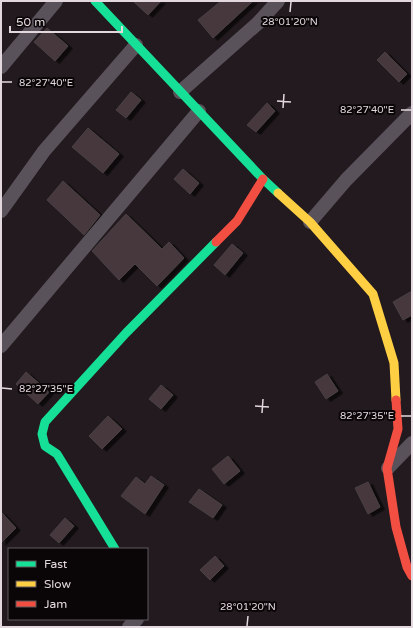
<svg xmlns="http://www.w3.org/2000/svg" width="413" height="628" viewBox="0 0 413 628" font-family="'Varela Round',sans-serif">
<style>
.building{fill:#47383c;stroke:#484143;filter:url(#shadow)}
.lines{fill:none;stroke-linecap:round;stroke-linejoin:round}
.street{stroke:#59525a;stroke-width:14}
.fast{stroke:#16e098;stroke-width:9}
.slow{stroke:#ffcf43;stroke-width:9}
.jam{stroke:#f24e42;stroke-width:9}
.ticks{fill:none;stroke:#e3d8dd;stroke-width:1.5}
.ticks-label{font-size:10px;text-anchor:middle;fill:#e3d8dd;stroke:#0a0507;stroke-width:4;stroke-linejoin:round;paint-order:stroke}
</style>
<defs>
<filter id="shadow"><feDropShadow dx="4.5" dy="2.5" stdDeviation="0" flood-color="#0009"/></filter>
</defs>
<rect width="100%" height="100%" fill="#221a1e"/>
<!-- building -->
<g class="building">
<polygon points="133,1 161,1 148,15"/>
<polygon points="221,1 253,1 213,38 198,20"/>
<polygon points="47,28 68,46 55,61 34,42"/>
<polygon points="385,52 407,74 399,82 377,60"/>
<polygon points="131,92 141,100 126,118 116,110"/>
<polygon points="267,103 275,111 256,132 247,125"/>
<polygon points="88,128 119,154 103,173 72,147"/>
<polygon points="183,169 199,183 190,194 174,179"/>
<polygon points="63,181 100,215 84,235 47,200"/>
<polygon points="126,214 162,249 169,242 184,258 157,286 135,264 119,280 92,251"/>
<polygon points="232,244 243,253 225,275 214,265"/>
<polygon points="412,291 412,315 403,320 393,302"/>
<polygon points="26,372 49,392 38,404 16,384"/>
<polygon points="327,374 338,391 326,399 315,382"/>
<polygon points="161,385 173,395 161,409 149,399"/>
<polygon points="108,416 122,429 102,449 89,436"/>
<polygon points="228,456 240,471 224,484 212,469"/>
<polygon points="151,476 164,485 145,514 121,496 136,477 145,484"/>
<polygon points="368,482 380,507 368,514 355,488"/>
<polygon points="199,489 222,505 213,518 189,502"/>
<polygon points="1,512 16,528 1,543"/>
<polygon points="65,518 74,526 59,543 50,535"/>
<polygon points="215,556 224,566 210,580 200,570"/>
</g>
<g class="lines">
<!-- street -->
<g class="street">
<polyline points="1,67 56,1"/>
<polyline points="180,92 258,23 278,1"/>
<polyline points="1,211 44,151 136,45"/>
<polyline points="310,222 346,180 412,113"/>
<polyline points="1,346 199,111"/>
<polyline points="388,468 412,443"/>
<polyline points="129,627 137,619"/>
</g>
<!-- fast -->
<g class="fast">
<polyline points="95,1 263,179 278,193"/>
<polyline points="115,549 57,454 45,446 42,434 45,422 126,333 216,242"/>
</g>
<!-- slow -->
<polyline class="slow" points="278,193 310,222 373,294 394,363 396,400"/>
<!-- jam -->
<g class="jam">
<polyline points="216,242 237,221 263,179"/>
<polyline points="396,400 398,429 387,468 396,527 407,567 412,576"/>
</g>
</g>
<!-- ticks -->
<path class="ticks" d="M290 12 291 2M2 82H12M277 101 291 102M283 108 284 94M401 110H411M2 388 12 389M255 406 269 407M262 413 263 399M401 416H411M247 626 248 616"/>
<g class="ticks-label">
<text x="290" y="25">28°01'20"N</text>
<text x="46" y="86">82°27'40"E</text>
<text x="367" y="113">82°27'40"E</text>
<text x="46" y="392">82°27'35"E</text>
<text x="367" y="419">82°27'35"E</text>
<text x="248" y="610">28°01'20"N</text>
</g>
<!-- border -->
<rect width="413" height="628" fill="none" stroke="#e3d8dd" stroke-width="4"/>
<!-- legend -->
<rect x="8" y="548" width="140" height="72" fill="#0a0507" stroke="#61595d"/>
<rect x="16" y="561" width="20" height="6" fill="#16e098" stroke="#61595d"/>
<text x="44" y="568" font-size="12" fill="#e3d8dd">Fast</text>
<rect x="16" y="581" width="20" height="6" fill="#ffcf43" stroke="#61595d"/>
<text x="44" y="588" font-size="12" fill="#e3d8dd">Slow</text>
<rect x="16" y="601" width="20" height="6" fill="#f24e42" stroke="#61595d"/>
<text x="44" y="608" font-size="12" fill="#e3d8dd">Jam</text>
<!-- scale -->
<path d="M10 26v6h112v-6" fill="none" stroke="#e3d8dd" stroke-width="2"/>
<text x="16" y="26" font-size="12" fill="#e3d8dd" stroke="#0a0507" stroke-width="3" paint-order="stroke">50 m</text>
</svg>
